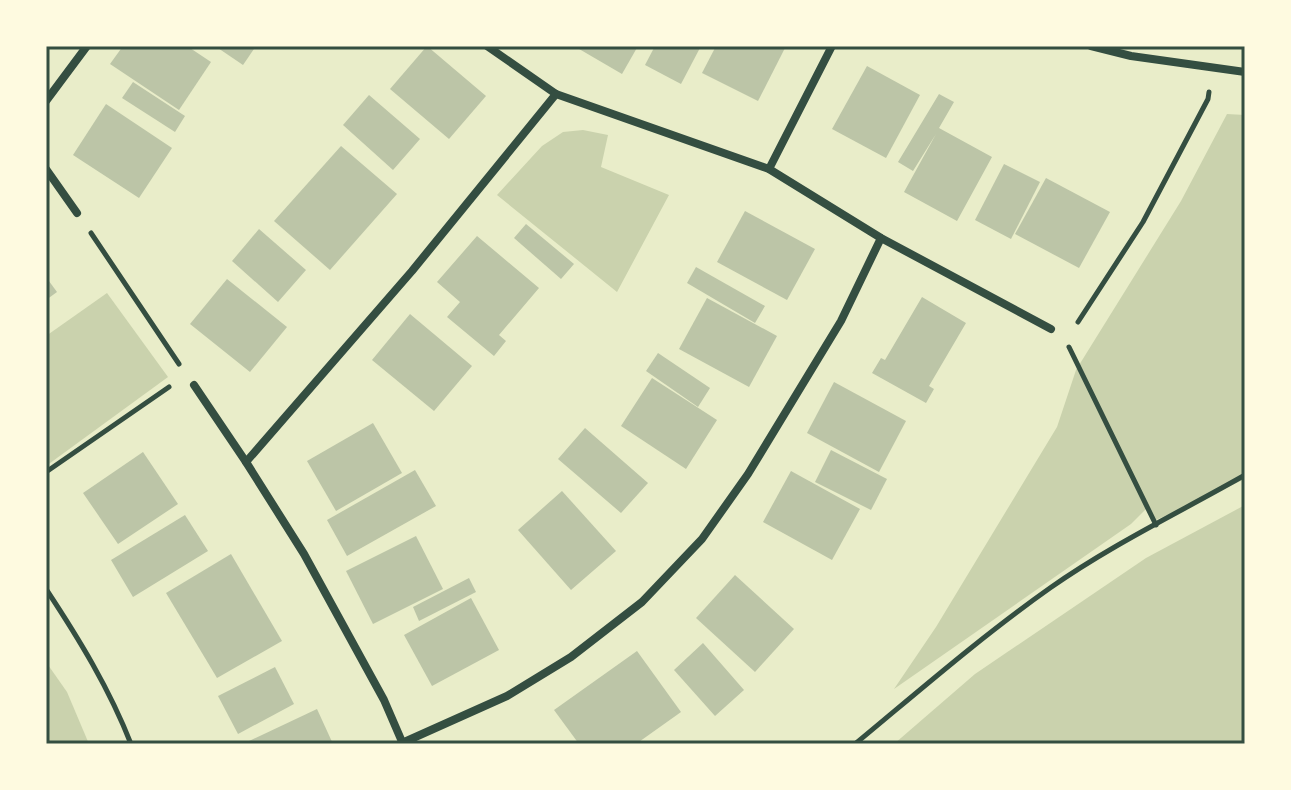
<svg xmlns="http://www.w3.org/2000/svg" width="1291" height="790" viewBox="0 0 1291 790" font-family="Figtree,sans-serif">
<style>
.green{fill:#cad2ad}
.building{fill:#bcc5a7}
.lines{fill:none;stroke-linecap:round;stroke-linejoin:round}
.path{stroke:#344e41;stroke-width:5}
.minor{stroke:#344e41;stroke-width:8}
.neatline{fill:none;stroke:#344e41;stroke-width:3}
</style>
<rect width="100%" height="100%" fill="#e9edc9"/>
<!-- green -->
<g class="green">
<polygon points="1227,114 1245,115 1245,479 1156,520 1147,508 1131,524 894,689 936,627 1057,427 1076,370 1181,201"/>
<polygon points="583,130 608,135 601,167 669,195 617,292 497,195 542,146 563,132"/>
<polygon points="107,293 168,377 46,466 46,336"/>
<polygon points="1245,505 1245,744 894,744 975,674 1146,558"/>
<polygon points="46,662 67,692 89,744 46,744"/>
</g>
<!-- building -->
<g class="building">
<polygon points="123,46 187,46 211,62 179,110 110,64"/>
<polygon points="215,46 256,46 243,65"/>
<polygon points="427,46 486,96 449,139 390,89"/>
<polygon points="574,46 638,46 622,74"/>
<polygon points="655,46 701,46 681,84 645,65"/>
<polygon points="716,46 786,46 758,101 702,73"/>
<polygon points="867,66 920,95 886,158 832,129"/>
<polygon points="133,82 185,116 175,132 122,98"/>
<polygon points="939,94 954,102 939,128 992,157 957,221 904,192 936,134 913,171 898,162"/>
<polygon points="369,95 420,139 393,170 343,125"/>
<polygon points="106,104 172,148 139,198 73,155"/>
<polygon points="341,146 397,194 330,270 274,221"/>
<polygon points="1004,164 1040,182 1011,239 975,220"/>
<polygon points="1046,178 1110,212 1079,268 1015,234"/>
<polygon points="745,211 815,249 787,300 717,262"/>
<polygon points="526,224 574,264 561,279 514,238"/>
<polygon points="259,229 306,270 278,302 232,261"/>
<polygon points="477,236 539,288 499,335 506,341 494,356 447,317 460,302 437,282"/>
<polygon points="696,267 765,306 755,323 687,283"/>
<polygon points="46,277 57,292 46,300"/>
<polygon points="227,279 287,327 250,372 190,324"/>
<polygon points="922,297 966,323 929,386 934,389 926,403 872,373 881,358 885,360"/>
<polygon points="707,298 777,336 749,387 679,349"/>
<polygon points="410,314 472,366 434,411 372,360"/>
<polygon points="658,353 710,388 698,407 646,371"/>
<polygon points="652,378 717,420 686,469 621,426"/>
<polygon points="834,382 906,421 879,472 807,433"/>
<polygon points="373,423 402,473 336,511 307,461"/>
<polygon points="585,428 648,483 621,513 558,459"/>
<polygon points="831,450 887,479 871,510 815,482"/>
<polygon points="143,452 178,504 118,544 83,493"/>
<polygon points="415,470 436,506 347,556 327,520"/>
<polygon points="791,471 860,509 832,560 763,522"/>
<polygon points="562,491 616,551 571,590 518,530"/>
<polygon points="185,515 208,551 133,597 111,560"/>
<polygon points="416,536 443,589 373,624 346,571"/>
<polygon points="231,554 282,641 217,678 166,593"/>
<polygon points="735,575 794,629 755,672 696,618"/>
<polygon points="469,578 476,592 419,621 413,607"/>
<polygon points="471,598 499,650 432,686 404,635"/>
<polygon points="703,643 744,690 715,716 674,670"/>
<polygon points="637,651 681,712 636,744 579,744 554,710"/>
<polygon points="275,667 294,704 238,734 218,696"/>
<polygon points="317,709 333,744 250,744 249,741"/>
</g>
<g class="lines">
<!-- path -->
<g class="path">
<polyline points="91,233 179,364"/>
<polyline points="1078,322 1143,222 1208,99 1209,92"/>
<polyline points="1069,347 1156,525"/>
<polyline points="46,472 169,387"/>
<path d="M46 589C79 639 109 688 131 744"/>
<path d="M855 744C919 691 982 636 1050 588 1111 545 1180 512 1245 475"/>
</g>
<!-- minor -->
<g class="minor">
<polyline points="487,46 556,94 769,169 881,238 1051,329"/>
<polyline points="1091,46 1131,56 1245,72"/>
<polyline points="46,101 87,46"/>
<polyline points="46,169 77,213"/>
<polyline points="769,169 832,46"/>
<polyline points="194,385 246,462 304,554 384,700 403,744"/>
<polyline points="246,462 412,271 556,94"/>
<polyline points="402,743 507,696 571,657 642,602 702,539 748,474 841,321 881,238"/>
</g>
</g>
<!-- border -->
<rect width="1291" height="790" fill="none" stroke="#fefae0" stroke-width="96"/>
<rect x="48" y="48" width="1195" height="694" class="neatline"/>
</svg>
